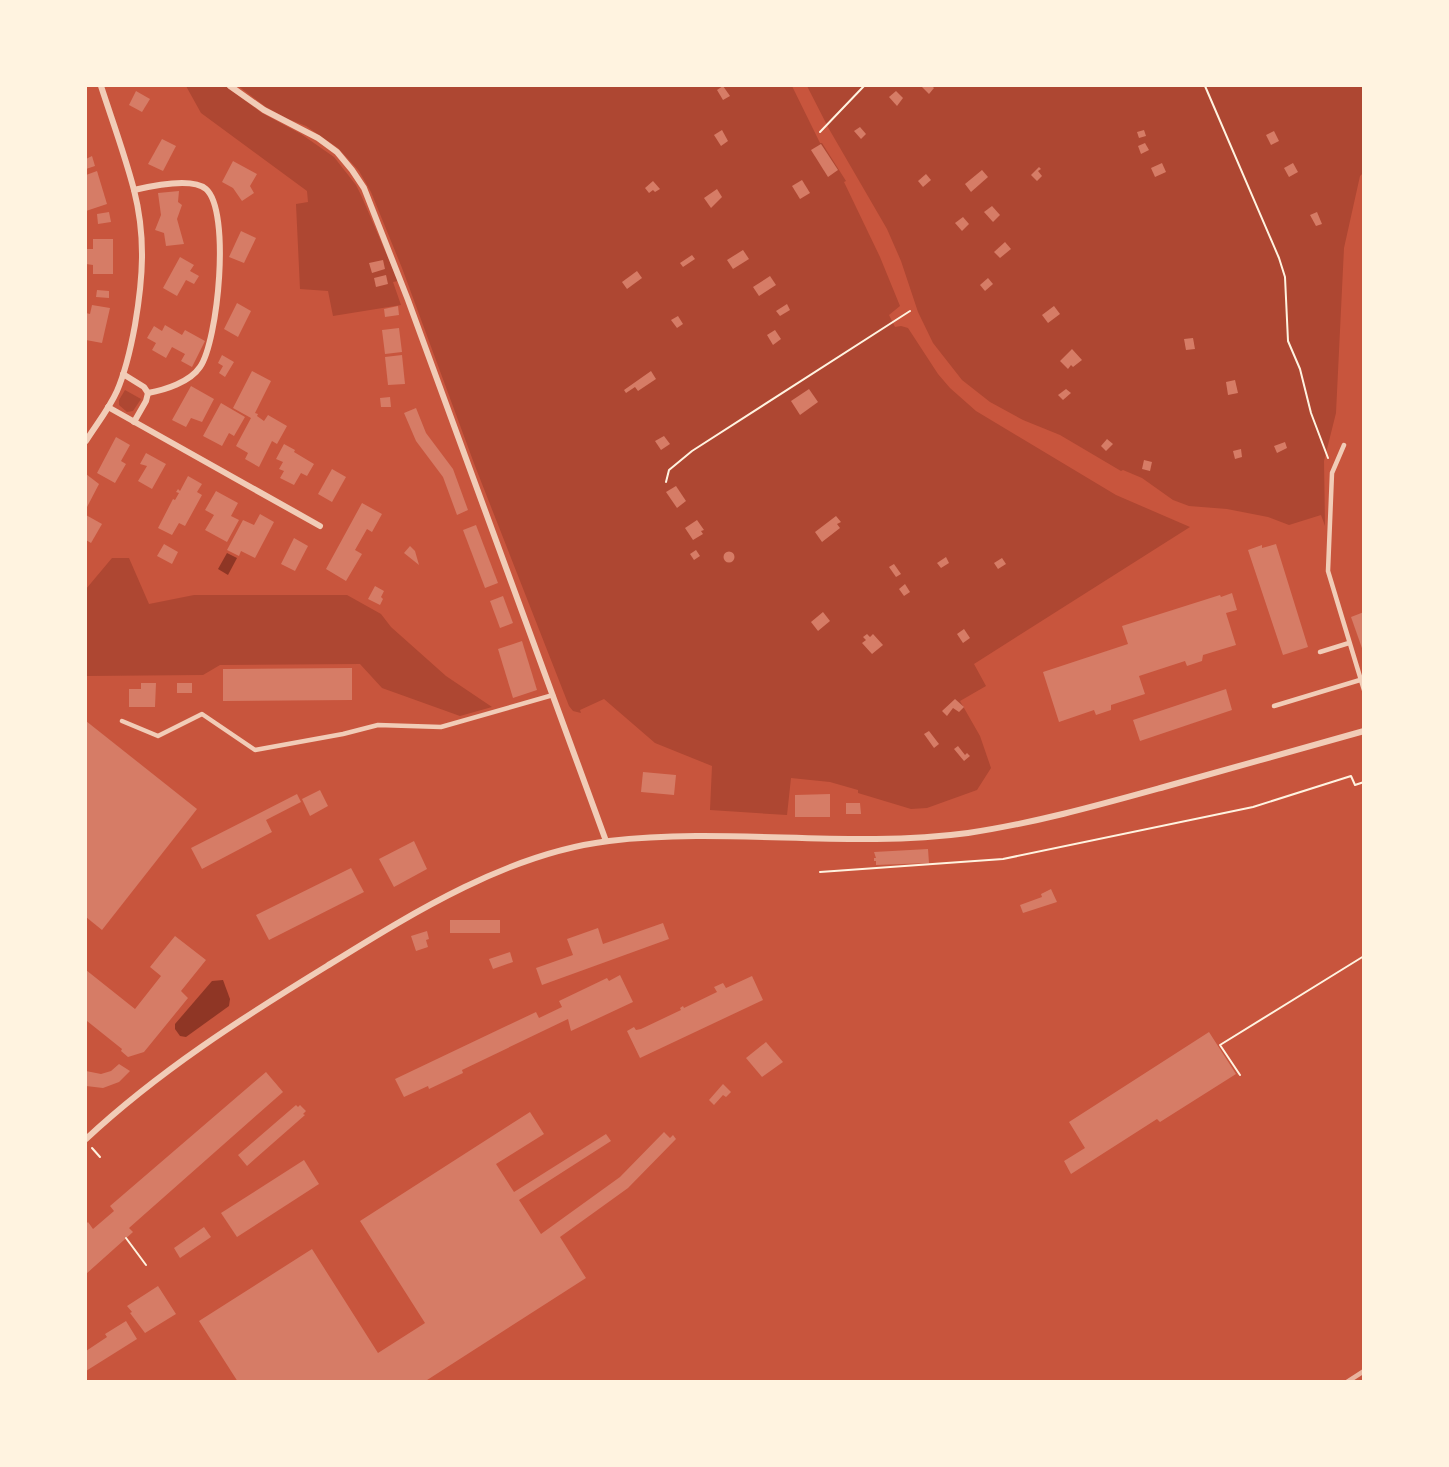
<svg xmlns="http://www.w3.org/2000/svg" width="1449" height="1467" viewBox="0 0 1449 1467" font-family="'DM Sans',sans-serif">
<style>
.green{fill:#ae4732}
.water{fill:#8f3625}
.building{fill:#d67c66}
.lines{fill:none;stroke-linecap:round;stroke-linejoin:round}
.path{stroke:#fff3e0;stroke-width:2}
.service{stroke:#f1ccb7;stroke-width:4.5}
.minor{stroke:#f1ccb7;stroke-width:6}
.rail{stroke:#e9b49f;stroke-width:4.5}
</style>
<rect width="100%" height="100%" fill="#c8553d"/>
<!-- green -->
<g class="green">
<polygon points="186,86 225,86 262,113 301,134 334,157 356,185 361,195 398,281 393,282 401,305 333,316 328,291 300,289 296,204 308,202 307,191 201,113"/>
<polygon points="238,86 792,86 820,143 822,143 846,181 844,182 880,257 900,306 889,315 895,327 901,326 908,328 938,374 950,388 976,411 1116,495 1190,527 974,664 986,686 960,701 980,736 991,768 977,790 927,808 911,809 858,793 858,790 830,782 791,778 787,815 710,810 712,766 655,743 604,699 580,710 581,713 573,711 569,706 475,466 402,268 371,192 359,171 338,148 306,126 288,119 266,107"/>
<polygon points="807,86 1363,86 1363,173 1360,176 1344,248 1336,413 1324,461 1325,526 1321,515 1289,525 1268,517 1227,509 1189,506 1173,500 1142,478 1123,470 1121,471 1060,435 1023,420 990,402 962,380 933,343 918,312 901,261 887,229 829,129"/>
<polygon points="125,390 141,399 133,411 127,412 119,405 119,400"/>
<polygon points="112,558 129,558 149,604 194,595 347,595 381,614 391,627 446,676 492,707 460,716 382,688 360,664 220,665 203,675 86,676 86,589"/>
</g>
<!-- water -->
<g class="water">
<polygon points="227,553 237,558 228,575 218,569"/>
<polygon points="223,980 230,999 229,1006 186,1037 180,1036 175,1029 175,1024 212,981"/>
</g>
<!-- building -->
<g class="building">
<polygon points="723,86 730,96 723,100 717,90"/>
<polygon points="923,86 932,86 934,88 929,94 922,87"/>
<polygon points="136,91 150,99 142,112 129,105"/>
<polygon points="896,91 903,98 897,106 889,97"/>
<polygon points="860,127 866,134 861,139 854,131"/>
<polygon points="722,130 728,141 721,146 714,135"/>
<polygon points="1144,130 1146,136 1139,138 1137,132"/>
<polygon points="1274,131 1279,141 1271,145 1266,135"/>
<polygon points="162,139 176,146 163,171 148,164"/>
<polygon points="1145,143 1149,150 1141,154 1138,146"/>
<polygon points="821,144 838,170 828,177 811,150"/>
<polygon points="92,156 95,166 86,169 86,159"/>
<polygon points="233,161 257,174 250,186 254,193 242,201 233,188 222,182"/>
<polygon points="1162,163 1166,172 1155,177 1151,168"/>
<polygon points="1293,163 1298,172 1289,177 1284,168"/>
<polygon points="1039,167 1041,169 1038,171 1042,176 1037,181 1031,175"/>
<polygon points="982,170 988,177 971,192 965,184"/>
<polygon points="97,171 107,204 86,211 86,175"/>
<polygon points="926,174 931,180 923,187 918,181"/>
<polygon points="802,180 810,193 800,199 792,186"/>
<polygon points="653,181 660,189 655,192 653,190 649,193 645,188"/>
<polygon points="717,189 722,197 711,208 704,198"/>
<polygon points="179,191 178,202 182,205 177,219 184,244 166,246 164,233 155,230 161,215 158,193"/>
<polygon points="992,206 1000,215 993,222 984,212"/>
<polygon points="109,212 111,222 98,224 97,214"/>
<polygon points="1317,212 1322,224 1316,226 1310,215"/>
<polygon points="963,217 969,224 962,231 955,223"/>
<polygon points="241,231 256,238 244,263 229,257"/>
<polygon points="93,239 113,239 113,274 93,274 93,265 86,264 86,249 93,249"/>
<polygon points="1005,242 1011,249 1000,258 994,252"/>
<polygon points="743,250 749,259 733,269 727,260"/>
<polygon points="692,255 695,259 683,267 680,263"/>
<polygon points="180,257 194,265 190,271 199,276 194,284 186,280 177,296 163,288"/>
<polygon points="383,260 385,269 372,273 369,263"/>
<polygon points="637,271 642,278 627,289 622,282"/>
<polygon points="386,275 388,284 376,287 374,278"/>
<polygon points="770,276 776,285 759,296 753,287"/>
<polygon points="988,278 993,284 985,291 980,285"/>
<polygon points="97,290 109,291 109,298 96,297"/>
<polygon points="237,303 251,311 238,337 224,329"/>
<polygon points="787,304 790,310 780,316 776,311"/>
<polygon points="92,305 110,308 102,343 86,340 86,313 90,314"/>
<polygon points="398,306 399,315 385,317 384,309"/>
<polygon points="1054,306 1060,314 1048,323 1042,315"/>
<polygon points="678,316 683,324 677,328 671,320"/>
<polygon points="165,325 182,335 185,330 205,341 192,367 181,361 185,354 172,347 166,358 152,350 156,343 147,338 154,326 162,331"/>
<polygon points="399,328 402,352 385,354 382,330"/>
<polygon points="775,330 781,339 773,345 767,335"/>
<polygon points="1193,338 1195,349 1186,350 1184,339"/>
<polygon points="1072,349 1082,360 1073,367 1071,365 1068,369 1060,361"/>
<polygon points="222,355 234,362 225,377 219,373 223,366 218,363"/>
<polygon points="402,355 405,384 388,385 385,357"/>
<polygon points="252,371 271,381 255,413 258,414 257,416 264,421 268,415 287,426 277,444 272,441 259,467 245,459 248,453 236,446 251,418 233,408"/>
<polygon points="651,371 656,379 638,391 635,387 626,393 624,390"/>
<polygon points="1235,380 1238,393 1228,395 1226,382"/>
<polygon points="191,386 214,399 202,422 191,418 186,427 172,420"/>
<polygon points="809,389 818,402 800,415 791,401"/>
<polygon points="1066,389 1071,393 1063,400 1058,395"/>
<polygon points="390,397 391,407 381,407 380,398"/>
<polygon points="221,403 245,417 234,436 229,433 222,446 203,436"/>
<polygon points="416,408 426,433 453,469 468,510 457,515 443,477 416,441 404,413"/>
<polygon points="664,436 670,444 661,450 655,441"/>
<polygon points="116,437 130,445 121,461 126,464 115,483 97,473"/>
<polygon points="1107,439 1113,444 1106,451 1101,446"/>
<polygon points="1285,442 1287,448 1277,453 1274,446"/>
<polygon points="284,444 295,450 294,452 314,464 307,476 301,473 294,485 280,478 284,471 279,469 283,462 276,459"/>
<polygon points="1241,449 1242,457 1235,459 1233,451"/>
<polygon points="146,453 166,464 152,489 138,481 147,466 140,464"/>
<polygon points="1144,460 1152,462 1150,471 1142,469"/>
<polygon points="332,469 346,477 332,502 318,494"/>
<polygon points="86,474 99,484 86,509"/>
<polygon points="188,476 202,484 197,492 202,495 185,526 179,523 172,535 158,528 173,499 175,500 179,493 176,492 178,489 180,491"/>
<polygon points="676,486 686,501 677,508 666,492"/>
<polygon points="216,491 238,503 231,516 239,520 227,542 205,530 214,515 205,510"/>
<polygon points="362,503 382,514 372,532 367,529 355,550 362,554 346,581 326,569"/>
<polygon points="260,514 274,522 255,558 241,551 239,556 227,550 243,520 254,525"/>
<polygon points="86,515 102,524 91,543 86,540"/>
<polygon points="836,516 841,522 837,524 840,528 822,542 815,532"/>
<polygon points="697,520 704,530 701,531 703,534 693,540 685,528"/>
<polygon points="476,525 498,583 485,588 463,530"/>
<polygon points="294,538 308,546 295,571 281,564"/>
<polygon points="164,544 178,552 172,564 157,556"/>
<polygon points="1276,544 1308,647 1283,655 1248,550 1262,545 1262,548"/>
<polygon points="410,546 415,551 419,565 404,553"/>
<polygon points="696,550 700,556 694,560 690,554"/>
<circle cx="729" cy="557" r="5.5"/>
<polygon points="946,557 949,563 941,568 937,563"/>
<polygon points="1002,558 1006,564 998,569 994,563"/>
<polygon points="894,564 901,574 896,577 889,567"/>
<polygon points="905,584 910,592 904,596 899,589"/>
<polygon points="375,586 384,591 381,597 383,599 380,605 368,599"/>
<polygon points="1232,593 1237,610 1226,613 1236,645 1203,655 1202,661 1187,666 1185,661 1139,676 1145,694 1111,705 1111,710 1096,715 1094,710 1059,722 1043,672 1128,644 1122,626 1220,595 1221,597"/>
<polygon points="503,596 513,623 500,628 490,601"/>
<polygon points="823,612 830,621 818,631 811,622"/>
<polygon points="1364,612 1364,651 1363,651 1351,617"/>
<polygon points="964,629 970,638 963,643 957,634"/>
<polygon points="867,634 870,637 873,634 883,645 872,654 862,643 866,640 863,637"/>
<polygon points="522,641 537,690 513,698 498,649"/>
<polygon points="352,668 352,700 223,701 223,669"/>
<polygon points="141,683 156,683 155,707 129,707 129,689 141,689"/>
<rect x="177" y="683" width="15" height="10"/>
<polygon points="1226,689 1232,710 1140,741 1133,720"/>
<polygon points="955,699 964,707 959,712 953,708 947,716 942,711"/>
<polygon points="86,721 197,809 102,930 86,917"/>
<polygon points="929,731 939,744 934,748 924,734"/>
<polygon points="958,746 965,755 967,753 970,756 964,761 954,749"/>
<polygon points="643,772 676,775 674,795 641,792"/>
<polygon points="320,790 328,806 310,816 302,799"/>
<polygon points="297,794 301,802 266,820 272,832 202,869 191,848"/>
<polygon points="830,794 830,817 795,817 795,795"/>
<polygon points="846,803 860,803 861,814 846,814"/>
<polygon points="414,841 427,869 394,887 379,859"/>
<polygon points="928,849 929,863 876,865 876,861 874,861 874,858 876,858 874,852"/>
<polygon points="351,868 364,892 269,940 256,915"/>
<polygon points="1051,889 1057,902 1023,913 1020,905 1042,897 1041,894"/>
<rect x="450" y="920" width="50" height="13"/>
<polygon points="663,923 669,939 542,985 536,968 573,955 567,939 598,928 603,944"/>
<polygon points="427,931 429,939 426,940 428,947 416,951 411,936"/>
<polygon points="175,936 206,960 181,991 188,998 144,1052 128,1057 121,1051 122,1049 87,1021 86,1023 86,970 135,1009 161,976 150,967"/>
<polygon points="510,952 513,962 493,969 489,959"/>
<polygon points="620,975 633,1002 571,1031 568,1019 462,1070 463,1073 429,1089 428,1086 404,1097 395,1079 536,1012 539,1018 562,1007 559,1001 607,978 609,981"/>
<polygon points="752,976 763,1000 640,1058 627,1031 634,1027 636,1030 641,1029 681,1010 680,1008 683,1006 684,1008 717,992 714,987 723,983 726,988"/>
<polygon points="1209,1032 1236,1074 1160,1122 1157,1119 1071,1174 1064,1161 1085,1148 1069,1122"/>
<polygon points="766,1042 783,1062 762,1077 746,1058"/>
<polygon points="119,1064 130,1071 119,1082 103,1088 86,1086 86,1071 101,1074 111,1071"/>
<polygon points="266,1072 283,1092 129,1228 133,1232 86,1274 86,1224 88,1222 93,1229 114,1211 110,1206"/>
<polygon points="723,1084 731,1092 726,1097 723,1095 714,1105 709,1100"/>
<polygon points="296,1105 298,1107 300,1105 306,1111 303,1114 305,1115 247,1166 238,1155"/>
<polygon points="530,1112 544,1134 496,1164 514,1192 606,1134 611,1141 519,1200 541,1234 620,1177 664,1132 670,1138 673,1135 676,1139 628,1188 560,1237 586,1278 424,1382 238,1382 199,1321 312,1249 378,1353 425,1323 360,1221"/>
<polygon points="304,1160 319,1184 237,1237 221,1213"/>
<polygon points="204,1227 211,1237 180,1258 174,1248"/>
<polygon points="158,1286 176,1314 145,1333 130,1313 132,1312 127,1306"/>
<polygon points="126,1321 137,1339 86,1371 86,1351 107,1337 105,1334"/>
</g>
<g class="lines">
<!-- path -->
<g class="path">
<polyline points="1205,86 1279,258 1285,277 1288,341 1300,369 1311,413 1328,458"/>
<polyline points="820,132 864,86"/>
<polyline points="666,482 669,470 692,451 910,311"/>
<polyline points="820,872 1003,859 1253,807 1351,776 1355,785 1364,782"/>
<polyline points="1240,1075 1220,1045 1364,956"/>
<polyline points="92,1148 100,1157"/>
<polyline points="126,1238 146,1265"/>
</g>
<!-- service -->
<g class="service">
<polyline points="1344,445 1332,473 1328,571 1364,690"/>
<polyline points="1320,652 1349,643"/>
<polyline points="1274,706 1360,680"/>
<polyline points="122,721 158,736 202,714 255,750 343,734 378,725 441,727 553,695"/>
</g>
<!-- minor -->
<g class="minor">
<polyline points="230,86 264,110 318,138 337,152 352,170 364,188 408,300 606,841"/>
<path d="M134 190C151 186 192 177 206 189 231 211 218 341 200 367 190 382 165 390 148 393"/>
<polyline points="123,374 144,387 148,393"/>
<polyline points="108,407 320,526"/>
<polyline points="134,422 146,401 148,393"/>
<path d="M86 441C96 425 109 409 117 391 126 370 131 347 135 325 143 278 146 237 134 190 125 155 112 120 101 86"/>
<path d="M86 1139C159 1071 242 1018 327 966 411 914 508 853 609 841 728 827 849 849 968 833 1035 823 1099 805 1164 787 1230 768 1297 750 1364 731"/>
</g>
<!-- rail -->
<polyline class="rail" points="1347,1382 1364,1371"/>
</g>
<!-- border -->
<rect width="1449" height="1467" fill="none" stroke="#fff3e0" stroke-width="174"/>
</svg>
